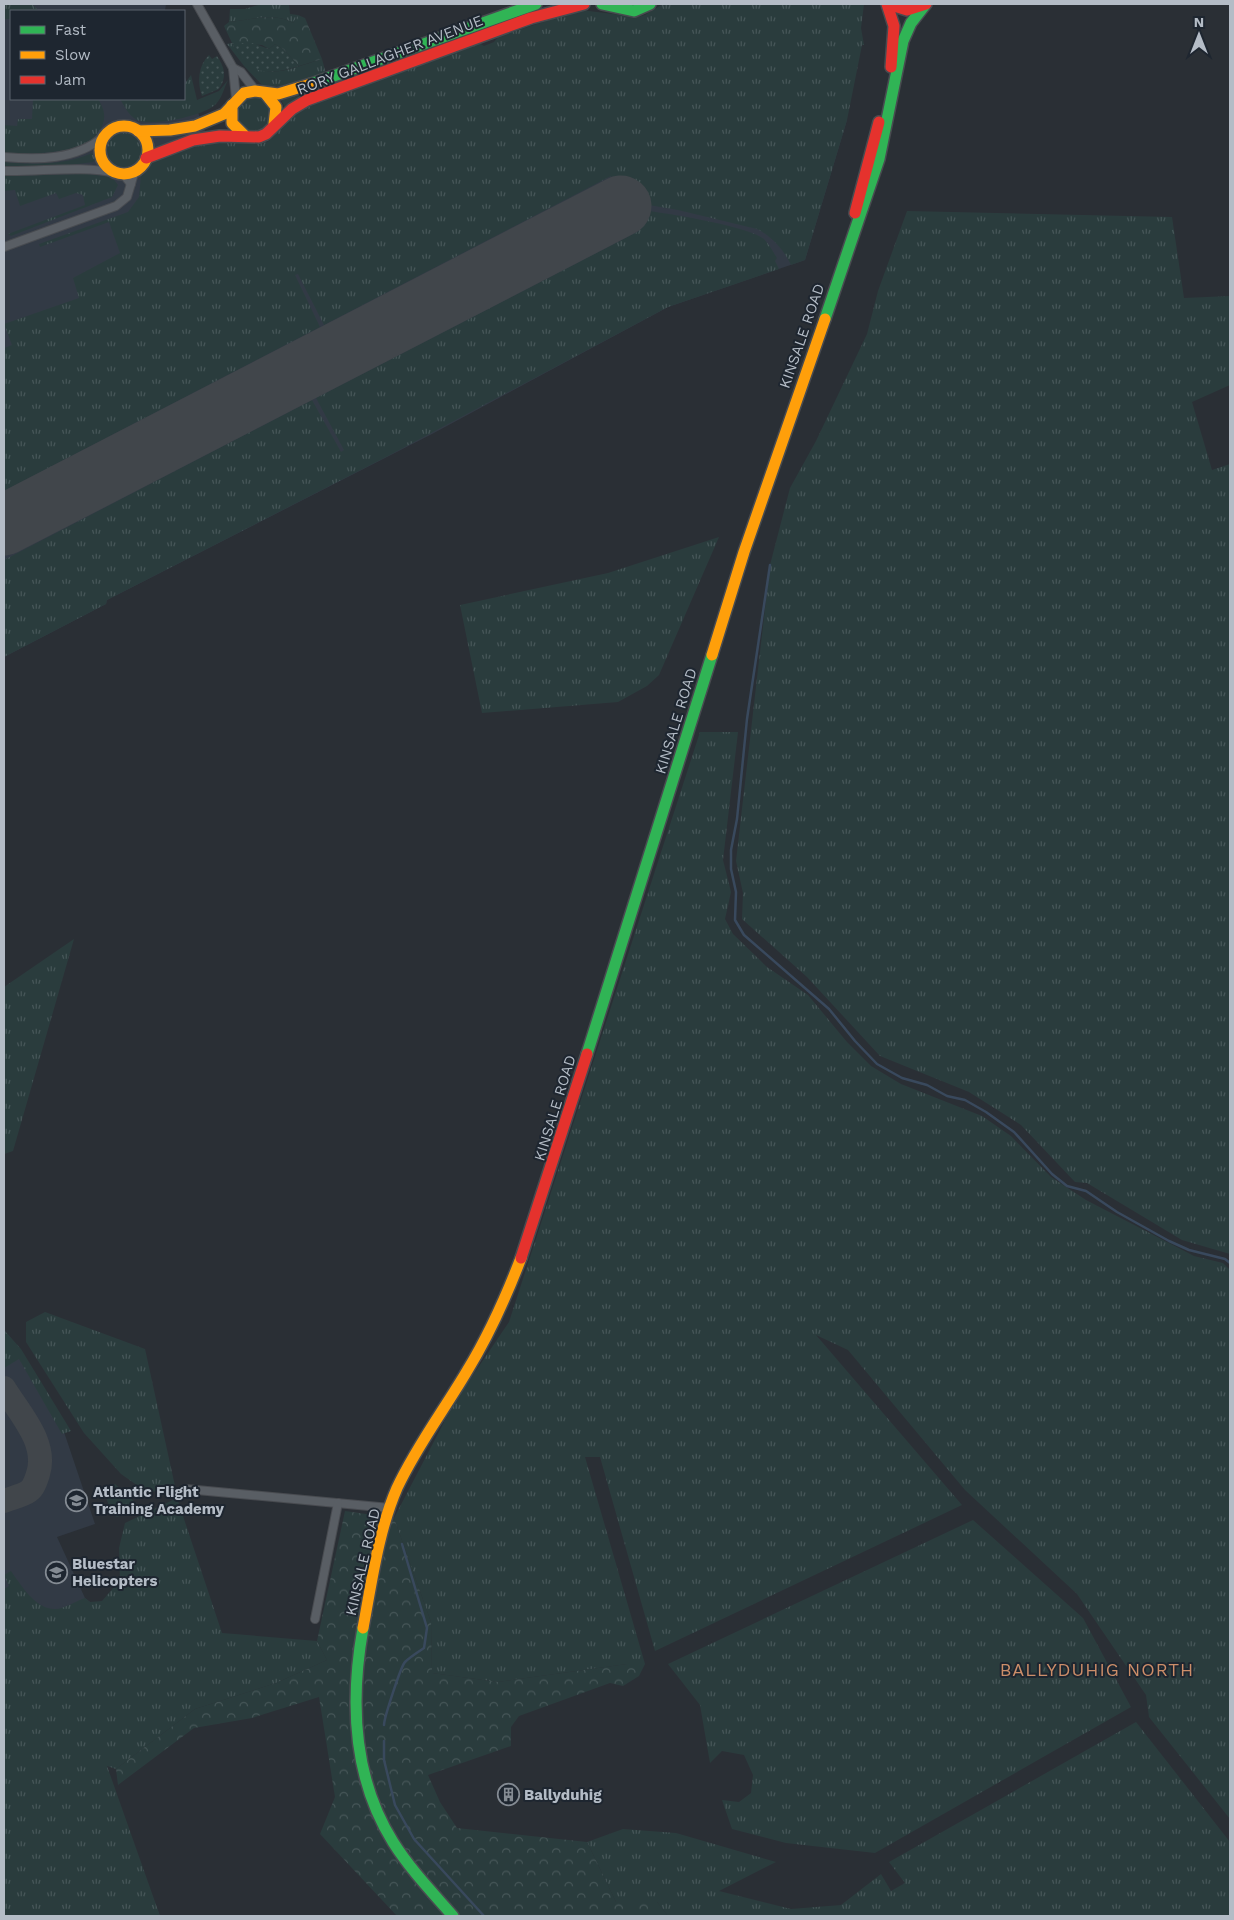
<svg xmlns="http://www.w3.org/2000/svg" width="1234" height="1920" viewBox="0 0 1234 1920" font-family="'Work Sans',sans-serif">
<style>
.airport{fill:#323a45}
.grass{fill:url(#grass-tufts)}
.forest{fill:url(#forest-crowns)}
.park{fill:url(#park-dots)}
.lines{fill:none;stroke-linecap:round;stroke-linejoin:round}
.stream{stroke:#39495d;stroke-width:2.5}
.taxiway{stroke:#41464b;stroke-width:24}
.runway{stroke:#41464b;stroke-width:61}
.street-casing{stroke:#484b50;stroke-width:10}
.fast-casing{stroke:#484b50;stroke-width:14}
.slow-casing{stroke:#484b50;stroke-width:14}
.jam-casing{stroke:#484b50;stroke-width:14}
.street{stroke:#595e64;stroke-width:8}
.fast{stroke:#30b455;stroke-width:11}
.slow{stroke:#ff9f0a;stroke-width:11}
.jam{stroke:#e5322d;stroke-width:11}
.labels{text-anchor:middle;stroke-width:4;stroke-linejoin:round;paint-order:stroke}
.street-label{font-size:15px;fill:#b4bcc6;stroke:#1e2630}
.poi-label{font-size:15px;font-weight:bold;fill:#b4bcc6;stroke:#1e2630;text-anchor:start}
.quarter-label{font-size:18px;letter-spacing:1px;fill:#cc8e69;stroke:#1e2630}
</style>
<defs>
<pattern id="grass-tufts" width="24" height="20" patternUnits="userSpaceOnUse" patternTransform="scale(1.25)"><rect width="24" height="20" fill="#2a3c3d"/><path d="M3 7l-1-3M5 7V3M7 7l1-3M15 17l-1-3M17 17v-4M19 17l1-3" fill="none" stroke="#465658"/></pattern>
<pattern id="forest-crowns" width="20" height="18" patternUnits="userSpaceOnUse" patternTransform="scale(1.25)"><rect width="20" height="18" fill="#2a3c3d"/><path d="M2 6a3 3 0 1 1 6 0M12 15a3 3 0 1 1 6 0" fill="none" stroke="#465658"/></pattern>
<pattern id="park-dots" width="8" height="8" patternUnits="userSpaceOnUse" patternTransform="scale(1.25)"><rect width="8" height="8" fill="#2a3c3d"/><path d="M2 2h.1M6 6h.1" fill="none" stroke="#465658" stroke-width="1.8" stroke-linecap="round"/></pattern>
</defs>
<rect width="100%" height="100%" fill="#2a2f35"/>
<!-- airport -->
<g class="airport">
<polygon points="4,4 166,4 165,11 11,11 11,99 184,99 184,75 233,206 847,120 805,260 668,307 432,434 107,600 106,604 4,657"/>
<polygon points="4,1330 15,1343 64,1432 95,1524 57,1537 85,1598 90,1602 48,1618 160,1916 4,1916"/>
</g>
<!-- grass -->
<g class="grass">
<polygon points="4,4 32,4 39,11 11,11 11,19 4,19"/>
<path d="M261 4H289L290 14 298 15 293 23C275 12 250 20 229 22L230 9H245Z"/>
<polygon points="555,4 565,4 487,29 297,98 285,107 281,100"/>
<path d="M663 4H864L861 28 864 45H862L847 120 805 260 791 265C784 250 772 236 757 229L678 210 625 201 611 176 324 325 298 274 295 275 320 327 4 491V348L12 345 4 324 79 298 73 278 120 253 109 222 40 247 39 244 128 212 139 197 141 175 149 165 161 157 192 146 227 140 258 144 269 141 297 113 319 102 479 43 484 46 494 42 499 36 581 10 637 17 645 15Z"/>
<path d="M232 43C257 86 283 71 322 59L326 74 293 86H263L244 66 227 44Z"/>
<path d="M191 75 197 100 219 91 228 80C224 88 222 98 216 104 204 116 152 127 137 120 128 115 125 107 120 99H144L147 101 150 99H184V85Z"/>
<circle cx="254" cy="114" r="17"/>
<path d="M33 99H98C104 108 107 118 101 128 87 156 31 154 4 153V125L17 126 18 119H32Z"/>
<circle cx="124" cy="150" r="17"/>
<path d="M92 153 96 160 93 162 62 166 4 167V162C32 165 66 165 92 153Z"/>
<polygon points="87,174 112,177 118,185 112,197 11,236 8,234 85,205 83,195 76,193 59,199 56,193 20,206 15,190 4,191 4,176"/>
<path d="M628 208C653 211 747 225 764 239 769 244 773 252 777 258L775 261 779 269 668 307 388 456 107 600 106 604 4 657V560L312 400 341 452 344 450 316 398 639 231Z"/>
<polygon points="907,211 1172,217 1184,298 1230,296 1230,385 1192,402 1212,470 1230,464 1230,1254 1182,1240 1087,1183 1075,1182 1021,1125 969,1092 880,1056 807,977 742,919 743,893 736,861 770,565 790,488 816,441 867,334 878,291"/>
<polygon points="719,537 659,675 647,686 618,702 482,713 460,605 608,573"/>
<polygon points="700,732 738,732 723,860 731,892 725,919 733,934 767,967 808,995 847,1042 871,1066 901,1084 982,1116 1011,1136 1051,1177 1086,1200 1194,1256 1223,1263 1230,1270 1230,1819 1149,1717 1146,1695 1077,1594 965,1490 848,1350 816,1335 962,1505 655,1651 600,1457 585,1457 645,1664 627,1664 498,1682 432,1673 431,1622 394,1518 454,1403 509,1322"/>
<polygon points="74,939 13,1151 4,1154 4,987"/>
<polygon points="45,1312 145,1349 175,1486 148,1493 121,1474 84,1433 26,1342 26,1322"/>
<polygon points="4,1330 21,1349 71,1431 62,1434 19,1359 4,1368"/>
<polygon points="115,1484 138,1505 136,1509 117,1517 112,1514 104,1492 104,1489"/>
<path d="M177 1498 222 1633 317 1641 327 1660 276 1683 195 1709 116 1769 107 1766 160 1916H4V1589L9 1586 4 1575 11 1571C21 1585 35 1609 55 1609 64 1609 76 1601 85 1598L90 1602 102 1601 120 1580 119 1548 125 1523Z"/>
<polygon points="973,1520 1083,1618 1131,1707 875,1853 786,1843 732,1829 722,1800 739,1802 751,1793 753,1775 744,1755 722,1751 710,1763 700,1705 668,1664"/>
<polygon points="1136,1722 1230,1842 1230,1916 668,1916 657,1902 616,1902 587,1842 623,1829 676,1833 776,1862 719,1891 791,1909 841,1905 881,1874 891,1891 905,1883 889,1862"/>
</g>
<!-- forest -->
<g class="forest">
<path d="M298 15 305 18 322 59 299 66 283 49 275 44 269 49 262 45 232 43 224 26 229 22C250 20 274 12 293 23Z"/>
<polygon points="345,1511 394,1518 431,1622 432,1673 498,1682 627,1664 645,1664 639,1676 623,1686 610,1683 519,1716 511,1727 511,1746 428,1775 440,1802 457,1828 587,1842 616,1902 657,1902 668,1916 397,1916 320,1834 335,1797 319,1697 252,1718 194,1728 118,1785 116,1769 195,1709 276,1683 327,1660 317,1641"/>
</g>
<!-- park -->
<g class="park">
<path d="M232 43H253L269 49 275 44 283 49 299 66C266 76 251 76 232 43Z"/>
<path d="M209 55 212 59 217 56C225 68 227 77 219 89L202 96C197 82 198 66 209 55Z"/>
</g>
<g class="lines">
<!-- stream -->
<g class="stream">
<polyline points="770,565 747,719 737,819 731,850 731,869 736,892 735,920 744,935 829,1009 855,1041 877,1064 902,1078 927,1085 947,1096 965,1100 986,1112 1014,1132 1052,1174 1067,1186 1086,1191 1117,1212 1169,1241 1189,1250 1225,1259 1230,1263"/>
<path d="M384 1725C384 1718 401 1666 405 1662 410 1657 418 1652 424 1648L427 1628 402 1544"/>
<polyline points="384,1741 384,1760 395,1805 414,1839 484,1916"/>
</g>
<!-- taxiway -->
<path class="taxiway" d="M4 1388C20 1414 48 1443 38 1474 36 1480 34 1487 29 1491 22 1496 11 1498 4 1501"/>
<!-- runway -->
<polyline class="runway" points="4,525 621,206"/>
<defs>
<g id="street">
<polyline points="197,4 233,68"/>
<polyline points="233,68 241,72 255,90"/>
<polyline points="233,68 236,98"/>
<path d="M4 157C38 160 76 160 103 137"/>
<path d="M4 171C42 172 80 165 117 173"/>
<polyline points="123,174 131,184"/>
<polyline points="4,247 116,206 127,197 135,170"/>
<polyline points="186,1489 390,1508"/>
<polyline points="315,1619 338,1503"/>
</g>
<g id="fast">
<polyline points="602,4 634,11 650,4"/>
<polyline points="311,84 536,4"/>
<polyline points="825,319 879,159 903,41 911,23 925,5"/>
<polyline points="587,1054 712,655"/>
<path d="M363 1628C350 1701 353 1778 393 1842 410 1869 432 1892 453 1916"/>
</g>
<g id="slow">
<polyline points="265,93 276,107 274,124"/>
<polyline points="232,105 232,123 244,135"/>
<circle cx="124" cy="150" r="24"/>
<polyline points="138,131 170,130 195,126 224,114 244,93 255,91 278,94 311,84"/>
<polyline points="712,655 744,552 825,319"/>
<path d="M363 1628C372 1581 378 1532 397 1488 416 1447 444 1410 467 1371 489 1335 506 1297 521 1258"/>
</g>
<g id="jam">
<polyline points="887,4 894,26 891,67"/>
<polyline points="888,4 907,10 926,4"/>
<polyline points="146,158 193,140 220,136 259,137 266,134 292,109 307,100 531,18 584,4"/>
<polyline points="855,213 879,122"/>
<polyline points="521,1258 587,1054"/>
</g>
</defs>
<!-- street casing -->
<use href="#street" class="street-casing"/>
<!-- fast casing -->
<use href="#fast" class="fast-casing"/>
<!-- slow casing -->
<use href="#slow" class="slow-casing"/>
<!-- jam casing -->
<use href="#jam" class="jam-casing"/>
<!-- street -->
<use href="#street" class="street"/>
<!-- fast -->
<use href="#fast" class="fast"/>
<!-- slow -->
<use href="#slow" class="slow"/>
<!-- jam -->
<use href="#jam" class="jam"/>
</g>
<!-- icons -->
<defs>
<symbol id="university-ring" viewBox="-11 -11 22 22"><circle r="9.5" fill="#1e2630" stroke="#848b93" stroke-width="1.5"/><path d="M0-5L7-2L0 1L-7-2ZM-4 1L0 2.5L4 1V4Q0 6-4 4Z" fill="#848b93"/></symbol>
<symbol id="building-ring" viewBox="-11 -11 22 22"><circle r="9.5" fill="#1e2630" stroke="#848b93" stroke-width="1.5"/><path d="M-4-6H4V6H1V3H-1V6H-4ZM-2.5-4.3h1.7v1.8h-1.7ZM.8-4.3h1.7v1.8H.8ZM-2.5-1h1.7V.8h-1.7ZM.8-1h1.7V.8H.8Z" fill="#848b93"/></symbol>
</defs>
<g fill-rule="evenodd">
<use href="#university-ring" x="64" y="1488" width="25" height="25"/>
<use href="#university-ring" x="44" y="1560" width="25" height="25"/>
<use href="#building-ring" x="496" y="1782" width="25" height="25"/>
</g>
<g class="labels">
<!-- street labels -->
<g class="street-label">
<text transform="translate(390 55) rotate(-21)" y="5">RORY GALLAGHER AVENUE</text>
<text transform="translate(802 336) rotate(-71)" y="5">KINSALE ROAD</text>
<text transform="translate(676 721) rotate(-73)" y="5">KINSALE ROAD</text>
<text transform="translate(555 1108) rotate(-73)" y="5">KINSALE ROAD</text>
<text transform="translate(363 1562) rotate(-77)" y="5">KINSALE ROAD</text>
</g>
<!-- poi labels -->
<g class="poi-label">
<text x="93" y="1497">Atlantic Flight<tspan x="93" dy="17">Training Academy</tspan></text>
<text x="72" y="1569">Bluestar<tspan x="72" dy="17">Helicopters</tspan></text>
<text x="524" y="1800">Ballyduhig</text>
</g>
<!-- quarter labels -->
<g class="quarter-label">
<text x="1097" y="1676">BALLYDUHIG NORTH</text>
</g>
</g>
<!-- border -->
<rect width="1234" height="1920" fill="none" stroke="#b4bcc6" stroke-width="10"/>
<!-- legend -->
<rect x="10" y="10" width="175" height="90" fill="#1e2630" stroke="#5a626c"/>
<rect x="20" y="26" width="25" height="8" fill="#30b455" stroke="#5a626c"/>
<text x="55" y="35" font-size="15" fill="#b4bcc6">Fast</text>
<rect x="20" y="51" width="25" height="8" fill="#ff9f0a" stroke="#5a626c"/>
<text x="55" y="60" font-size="15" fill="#b4bcc6">Slow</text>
<rect x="20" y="76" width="25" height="8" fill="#e5322d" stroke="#5a626c"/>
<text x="55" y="85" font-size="15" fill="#b4bcc6">Jam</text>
<!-- north arrow -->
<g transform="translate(1199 35)" stroke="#1e2630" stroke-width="4" paint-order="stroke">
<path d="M0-4L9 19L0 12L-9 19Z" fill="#b4bcc6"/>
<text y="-8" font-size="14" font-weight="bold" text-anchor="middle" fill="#b4bcc6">N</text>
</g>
</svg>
